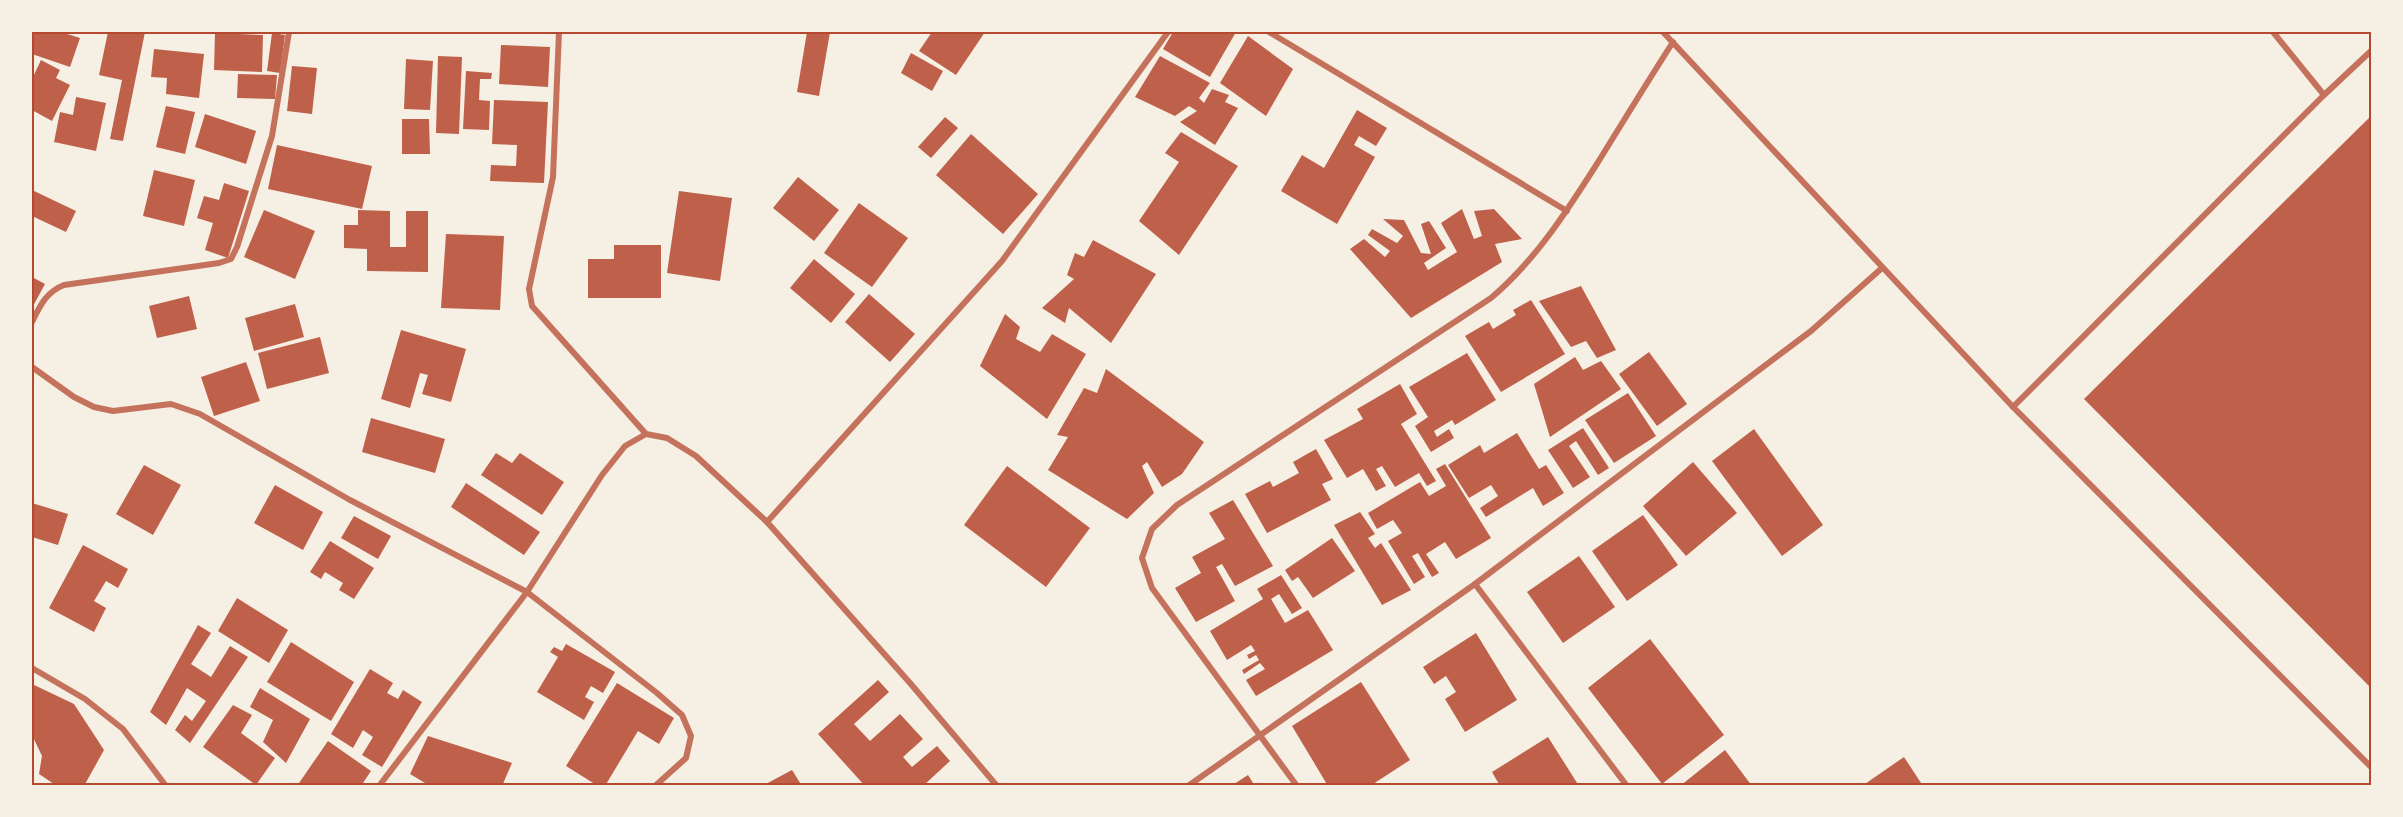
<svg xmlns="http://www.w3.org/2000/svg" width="2403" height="817" viewBox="0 0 2403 817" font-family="'Source Sans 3',sans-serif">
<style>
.building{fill:#bf614a}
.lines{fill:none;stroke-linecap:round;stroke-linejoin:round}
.minor{stroke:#c5725c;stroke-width:6}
.neatline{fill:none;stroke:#b5482f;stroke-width:2}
</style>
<rect width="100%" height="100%" fill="#f6efe4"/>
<!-- building -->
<g class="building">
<polygon points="32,32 61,32 80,38 70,67 32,54"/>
<polygon points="108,32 145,32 123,141 110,139 122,80 99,75"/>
<polygon points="807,32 830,32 819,96 797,92"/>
<polygon points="932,32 985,32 956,75 919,51"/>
<polygon points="1173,32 1236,32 1210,77 1163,49"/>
<polygon points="215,33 263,35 262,72 214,70"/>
<polygon points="272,33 285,35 280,73 267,71"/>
<polygon points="1248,36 1293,69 1266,116 1220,83"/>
<polygon points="501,45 550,47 548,87 499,84"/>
<polygon points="154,49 204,54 199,98 166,94 167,78 151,77"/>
<polygon points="911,53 943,71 932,91 901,73"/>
<polygon points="438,56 462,57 459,134 436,133"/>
<polygon points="1160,56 1210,83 1199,98 1204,103 1212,89 1229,95 1225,102 1238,108 1215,145 1180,122 1197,111 1189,106 1175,116 1135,97"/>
<polygon points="406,59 433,61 430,110 404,109"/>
<polygon points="41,60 60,70 56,78 70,85 52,121 32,110 32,79"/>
<polygon points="292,66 317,68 312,114 287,111"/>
<polygon points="466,71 492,73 491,79 480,79 479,100 490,101 489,130 463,129"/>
<polygon points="238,74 277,75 275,99 237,98"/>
<polygon points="76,97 106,103 96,151 54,142 60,112 73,115"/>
<polygon points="494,100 548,102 544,183 490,181 491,165 516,166 517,145 492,144"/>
<polygon points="166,106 195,112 185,154 156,147"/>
<polygon points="1357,110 1387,128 1376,146 1359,136 1354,145 1375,157 1337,224 1281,191 1302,155 1324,168"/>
<polygon points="205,114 256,131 246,164 195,147"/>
<polygon points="2372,115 2372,689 2084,399"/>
<polygon points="945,117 958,128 931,158 918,147"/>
<polygon points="402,119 429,119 430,154 402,154"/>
<polygon points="1181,132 1238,166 1179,255 1139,221 1179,162 1165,153"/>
<polygon points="971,134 1038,194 1003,234 936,175"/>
<polygon points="277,145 372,166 362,209 268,189"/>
<polygon points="154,170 195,180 184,226 143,216"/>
<polygon points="798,177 839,210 814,241 773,208"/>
<polygon points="224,183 249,191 228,258 205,250 213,223 197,218 204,196 219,200"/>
<polygon points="32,190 76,211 66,232 32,216"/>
<polygon points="679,191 732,198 720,281 667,273"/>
<polygon points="859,203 908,238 872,287 824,253"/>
<polygon points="1462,209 1474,239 1482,236 1474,211 1494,209 1522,239 1495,244 1502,262 1411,318 1350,249 1364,239 1385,257 1390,251 1368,235 1372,229 1397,243 1403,236 1383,219 1404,220 1421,253 1431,254 1421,224 1429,221 1446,248 1424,263 1428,270 1457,252 1441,223"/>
<polygon points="264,210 315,231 295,279 244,257"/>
<polygon points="358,210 390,211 390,247 406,247 406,211 428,211 428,272 367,271 367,249 344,248 344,225 358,225"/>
<polygon points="446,234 504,236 500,310 441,308"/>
<polygon points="1093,240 1156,274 1111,343 1069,308 1065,323 1042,308 1074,279 1067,275 1075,253 1084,257"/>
<polygon points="614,245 661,245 661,298 588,298 588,259 614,259"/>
<polygon points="814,259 855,294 831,323 790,288"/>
<polygon points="32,277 45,284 32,308"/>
<polygon points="1581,286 1616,350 1597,358 1586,341 1571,347 1539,301"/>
<polygon points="869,294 915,334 890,362 845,322"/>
<polygon points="189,296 197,329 157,338 149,306"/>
<polygon points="1531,300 1565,354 1501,392 1465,336 1489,322 1493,329 1516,315 1513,310"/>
<polygon points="295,304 304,337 254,351 245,318"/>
<polygon points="1005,314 1020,327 1016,339 1040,352 1052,334 1086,354 1047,419 980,366"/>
<polygon points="401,330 466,349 451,402 422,394 428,375 420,373 410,408 381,399"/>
<polygon points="320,337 329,373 267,389 258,353"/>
<polygon points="1649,352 1687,404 1657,426 1619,374"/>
<polygon points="1467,353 1496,400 1455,425 1452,420 1434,431 1437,437 1449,429 1454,438 1431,452 1415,426 1428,417 1409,387"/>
<polygon points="1575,357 1583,370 1601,361 1621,389 1550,437 1534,384"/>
<polygon points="246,362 260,401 214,416 201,377"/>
<polygon points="1106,369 1204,442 1182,474 1162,487 1147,462 1142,466 1154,493 1127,519 1048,470 1068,437 1057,435 1084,388 1097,393"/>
<polygon points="1400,384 1417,414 1401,424 1436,481 1427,486 1419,473 1395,487 1382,466 1376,469 1386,486 1376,491 1363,469 1347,478 1324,440 1363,419 1357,409"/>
<polygon points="1628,393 1656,436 1614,463 1585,420"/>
<polygon points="371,418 445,439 435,473 362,452"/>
<polygon points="1583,428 1609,468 1598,475 1576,441 1569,446 1590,477 1573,488 1548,450"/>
<polygon points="1754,429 1823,525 1782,556 1712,461"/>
<polygon points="1517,433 1539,469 1546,465 1564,493 1543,506 1533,488 1486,517 1480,508 1498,496 1491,485 1469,498 1448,465 1480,445 1484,453"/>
<polygon points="1316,449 1333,479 1322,484 1331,500 1267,533 1245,494 1270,481 1273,487 1299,473 1293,462"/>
<polygon points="496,453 512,463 520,453 564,482 542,515 481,475"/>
<polygon points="1693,462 1737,513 1686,556 1643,506"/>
<polygon points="1445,464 1491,538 1456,559 1445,542 1426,554 1439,573 1432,577 1418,553 1412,556 1425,577 1414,584 1388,541 1402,533 1393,520 1377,529 1368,513 1420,482 1429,496 1446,486 1436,469"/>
<polygon points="144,465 181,485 153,535 116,514"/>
<polygon points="1007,466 1090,528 1046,587 964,525"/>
<polygon points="466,483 540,532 524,555 451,507"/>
<polygon points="275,485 323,512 303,550 254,523"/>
<polygon points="1233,500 1273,566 1235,586 1222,564 1216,567 1235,601 1196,622 1175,588 1201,573 1192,557 1225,539 1209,513"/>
<polygon points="32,503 68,514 58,545 32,537"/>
<polygon points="1360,512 1375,534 1368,538 1375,548 1381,543 1411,590 1382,605 1334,525"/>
<polygon points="1643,515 1678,565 1627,601 1592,551"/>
<polygon points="354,516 391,536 378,559 341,538"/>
<polygon points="1332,538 1355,571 1313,598 1298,577 1292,581 1285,570"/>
<polygon points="330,541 374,568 354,599 339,590 343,583 325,572 321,579 310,572"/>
<polygon points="83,545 128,569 118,588 106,581 94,601 106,608 94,632 49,608"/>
<polygon points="1579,556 1615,607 1563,643 1527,592"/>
<polygon points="1281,575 1302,608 1292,614 1279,594 1271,599 1285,623 1308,610 1333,650 1256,696 1246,680 1265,669 1260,663 1244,674 1242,670 1259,660 1256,655 1249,659 1247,655 1255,651 1251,645 1227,660 1210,631 1263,599 1257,589"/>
<polygon points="237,598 288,630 269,663 218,631"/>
<polygon points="198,625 211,633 191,664 211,677 230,646 248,657 190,743 175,730 185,715 192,721 206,701 187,688 166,725 150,712"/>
<polygon points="1476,633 1517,700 1465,732 1445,699 1456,692 1446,676 1434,684 1423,667"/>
<polygon points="1650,639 1724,735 1662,784 1588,688"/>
<polygon points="291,642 354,682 331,721 267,682"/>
<polygon points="566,644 615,672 603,693 591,686 585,697 594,702 584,720 537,692 558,657 550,652 554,647 562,651"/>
<polygon points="370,669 393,683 387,693 398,699 403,690 422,702 382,767 362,755 373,737 363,730 353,748 331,734"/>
<polygon points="878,680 889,692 854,724 870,741 900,714 923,739 903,757 912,767 937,746 950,761 923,786 865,786 818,734"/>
<polygon points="1361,682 1410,760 1370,786 1328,786 1292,726"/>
<polygon points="617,683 674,718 659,744 638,731 605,786 598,786 566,766"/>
<polygon points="32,684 74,704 104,750 84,786 57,786 39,774 42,756 32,735"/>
<polygon points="260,688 310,719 286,763 263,742 273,720 250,707"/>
<polygon points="233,705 252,715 241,733 275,758 256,785 203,747"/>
<polygon points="428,736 512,763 502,786 430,786 410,774"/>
<polygon points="1548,737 1579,786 1500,786 1492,772"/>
<polygon points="328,741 371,771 361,786 297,786"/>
<polygon points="1725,750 1752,786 1680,786"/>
<polygon points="1904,757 1923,786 1862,786"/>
<polygon points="792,770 802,786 762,786"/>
<polygon points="1248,775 1255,786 1231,786"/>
</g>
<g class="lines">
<!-- minor -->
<g class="minor">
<polyline points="559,32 553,177 529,289 532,306 646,434"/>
<polyline points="1269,32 1567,211"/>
<polyline points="1663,32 2013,407 2372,768"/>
<polyline points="2273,32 2324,95"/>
<path d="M32 322C40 306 46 292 64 285L219 263 231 259 237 247 272 136 289 32"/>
<polyline points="32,367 74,397 94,407 113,411 171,404 200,414 350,500 527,592 657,693 682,715 691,736 686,758 655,786"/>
<polyline points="2013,407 2324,95 2372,50"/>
<polyline points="767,522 1002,261 1168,32"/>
<polyline points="1475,584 1627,786"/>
<polyline points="32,668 85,699 123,729 166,786"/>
<polyline points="379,786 527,592 602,475 625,446 646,434 667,438 696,456 767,522 910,683 997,786"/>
<polyline points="1188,786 1475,584 1811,331 1882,268"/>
<path d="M1297 786 1152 588 1142 558 1152 529 1177 505 1491 298C1537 259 1568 209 1600 159 1624 120 1648 81 1673 42"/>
</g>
</g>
<!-- border -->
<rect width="2403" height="817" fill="none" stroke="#f6efe4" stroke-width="66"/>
<rect x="33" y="33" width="2337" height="751" class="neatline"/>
</svg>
